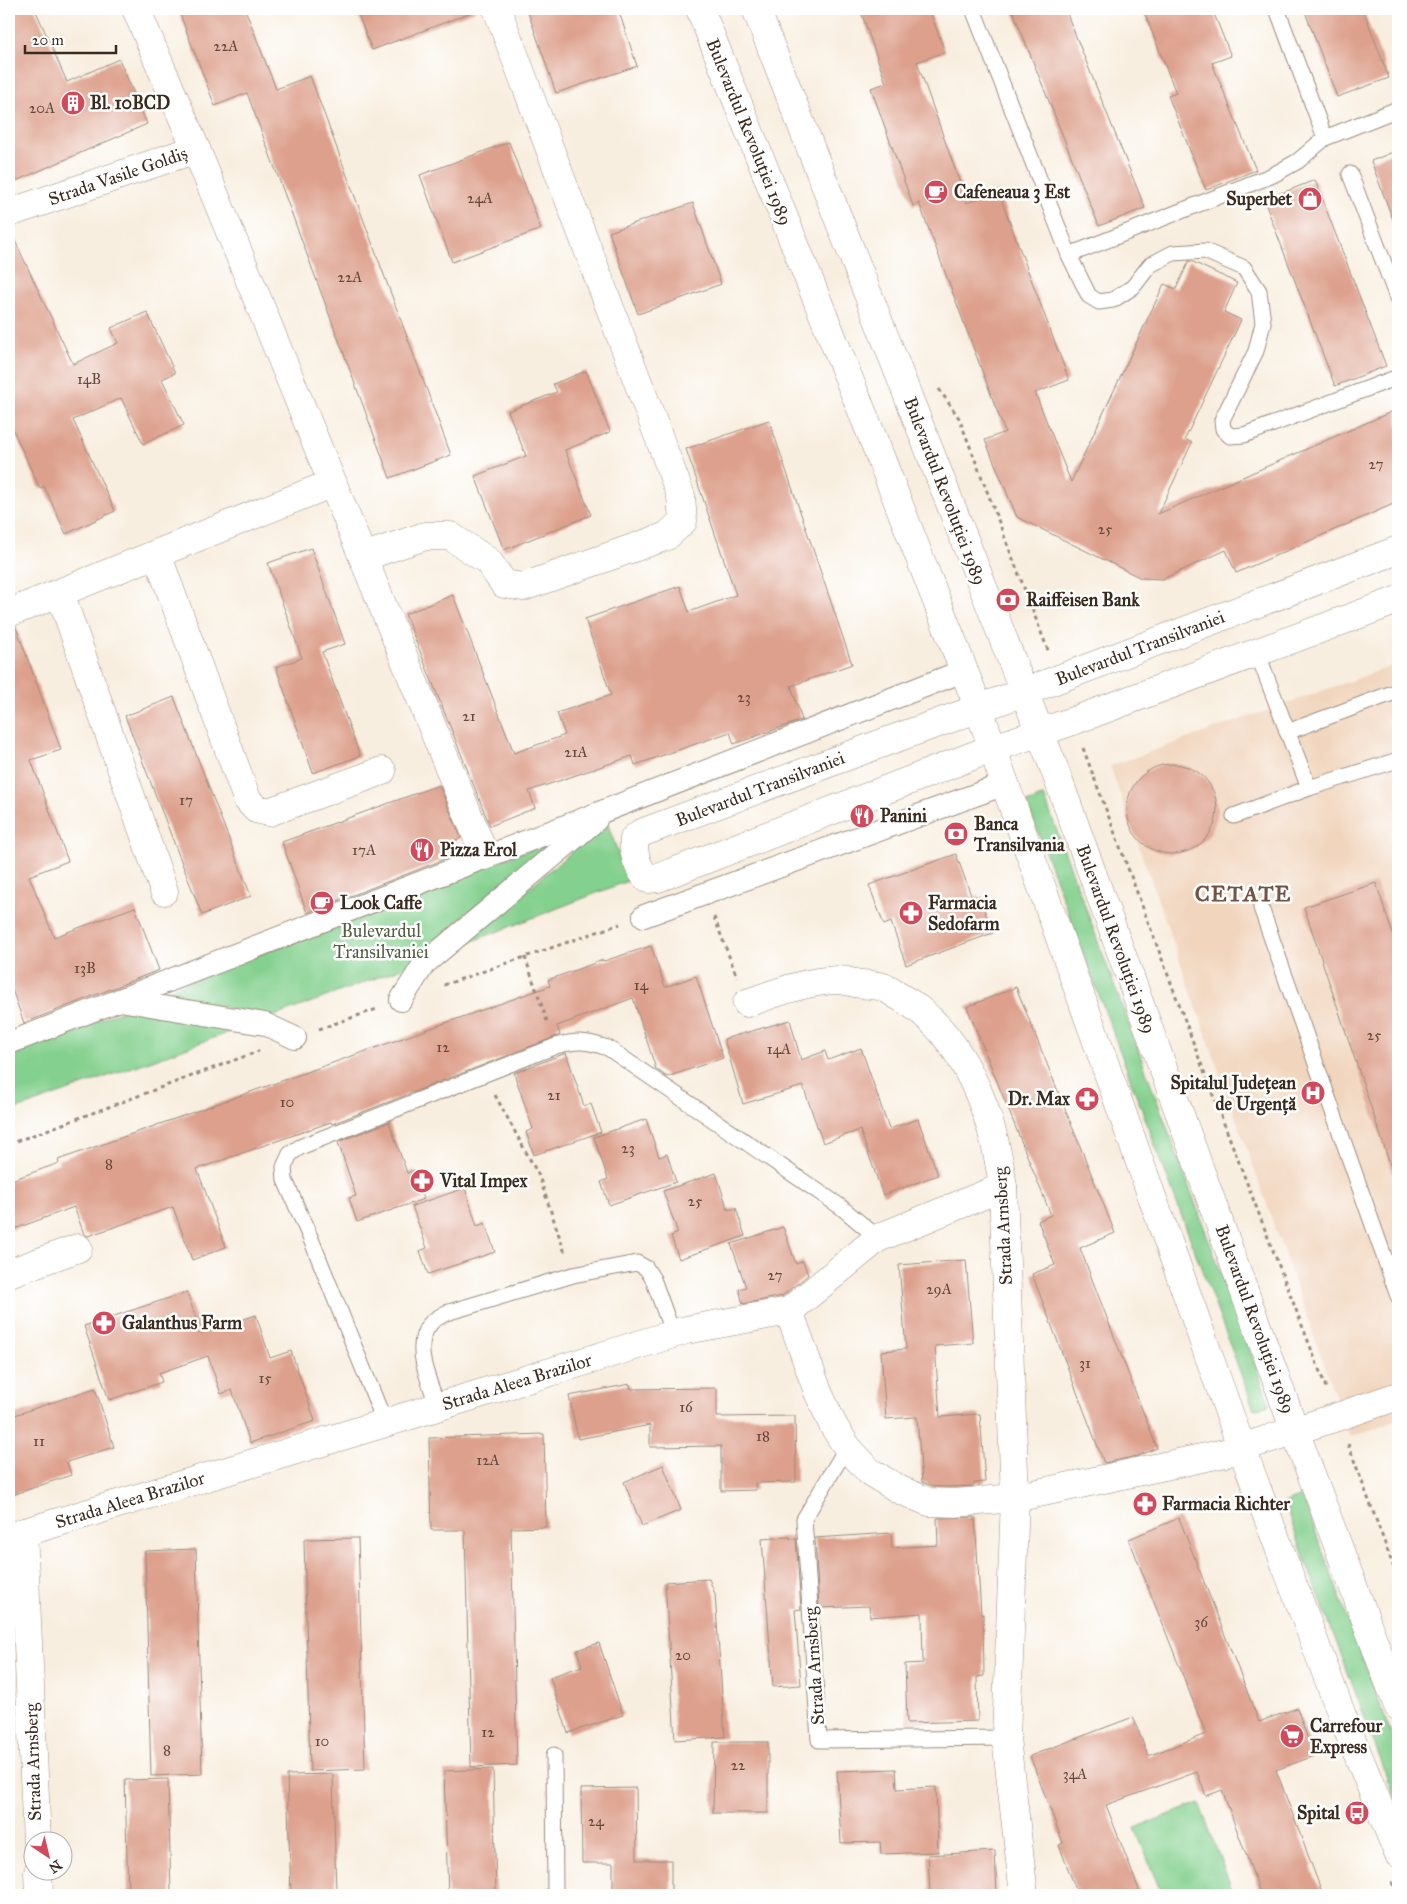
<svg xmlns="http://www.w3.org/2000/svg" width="1407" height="1904" viewBox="0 0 1407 1904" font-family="'IM FELL Great Primer',serif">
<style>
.built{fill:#f1d5bd}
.green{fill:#84d08e;stroke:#607d56}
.building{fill:#dda08c}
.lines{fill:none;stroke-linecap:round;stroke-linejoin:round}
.service-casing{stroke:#9a8c7e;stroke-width:17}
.pedestrian-casing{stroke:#9a8c7e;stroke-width:24}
.minor-casing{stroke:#9a8c7e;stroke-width:29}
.secondary-casing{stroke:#9a8c7e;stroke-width:29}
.path{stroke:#9a8c7e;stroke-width:3;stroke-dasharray:4 4;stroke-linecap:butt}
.service{stroke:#fff;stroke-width:15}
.pedestrian{stroke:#fff;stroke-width:22}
.minor{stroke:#fff;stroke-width:28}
.secondary{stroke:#fff;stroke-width:28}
.labels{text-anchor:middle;stroke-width:5;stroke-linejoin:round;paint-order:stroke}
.number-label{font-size:15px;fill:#64483a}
.poi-label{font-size:18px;font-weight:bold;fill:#3b2a1e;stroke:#fff;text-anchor:start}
.street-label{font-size:18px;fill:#3b2a1e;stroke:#fff}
.park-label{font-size:18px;fill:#515c40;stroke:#fff}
.district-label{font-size:22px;font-weight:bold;letter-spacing:1px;fill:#745344;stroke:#fff}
</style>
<rect width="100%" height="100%" fill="#fff"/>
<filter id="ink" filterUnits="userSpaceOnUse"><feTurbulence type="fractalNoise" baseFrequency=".02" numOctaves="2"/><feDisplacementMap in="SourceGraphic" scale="10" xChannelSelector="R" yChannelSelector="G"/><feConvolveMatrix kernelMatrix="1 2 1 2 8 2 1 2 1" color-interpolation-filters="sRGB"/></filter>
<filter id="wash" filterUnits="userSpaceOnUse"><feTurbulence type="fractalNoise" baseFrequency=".0096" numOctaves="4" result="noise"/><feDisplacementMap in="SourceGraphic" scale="20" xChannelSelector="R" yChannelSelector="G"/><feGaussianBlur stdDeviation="1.12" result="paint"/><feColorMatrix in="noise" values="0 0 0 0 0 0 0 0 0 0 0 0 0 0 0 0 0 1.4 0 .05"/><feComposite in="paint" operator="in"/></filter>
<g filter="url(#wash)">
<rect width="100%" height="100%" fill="#f8eedf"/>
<!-- built -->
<polygon class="built" points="1398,664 1398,1420 1350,1437 1110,766"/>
<!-- green -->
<g class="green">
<polygon points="1044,796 1270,1405 1254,1409 1027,803"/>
<polygon points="607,822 628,881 460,946"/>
<polygon points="554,840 403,968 272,1017 157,994"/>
<polygon points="126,1009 238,1029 9,1112 9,1056 12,1053"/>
<polygon points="1302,1496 1398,1752 1398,1806 1284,1503"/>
<polygon points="1199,1803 1234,1895 1162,1895 1135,1828"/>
</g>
<g id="blocks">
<!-- building -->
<g class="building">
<polygon points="9,9 35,9 67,82 119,59 147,124 9,184"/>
<polygon points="178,9 245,9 276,89 310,76 451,455 390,478 247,93 215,106"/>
<polygon points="356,9 475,9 475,11 372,50"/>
<polygon points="527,9 618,9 637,66 556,93"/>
<polygon points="860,9 929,9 945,52 917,62 967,203 998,191 1069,380 1035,393 1071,482 1164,284 1176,289 1189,261 1191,261 1237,283 1224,312 1241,320 1185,439 1192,443 1158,514 1398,409 1398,502 1236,573 1226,550 1163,579 1141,578 1017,517 985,440 1005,432 919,203 913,206 871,88 886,83"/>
<polygon points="1012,9 1065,9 1145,208 1099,226"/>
<polygon points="1143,9 1212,9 1231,56 1212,63 1256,170 1206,190 1168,96 1176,93"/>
<polygon points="1304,9 1363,9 1389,78 1337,97"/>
<polygon points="509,142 541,229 452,262 420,175"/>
<polygon points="1398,150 1398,227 1396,228 1371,161"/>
<polygon points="1315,180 1386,366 1335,386 1264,200"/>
<polygon points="693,203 721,284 638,314 609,232"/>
<polygon points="9,228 73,364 118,343 111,328 147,312 175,373 162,379 184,425 143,444 121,398 73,420 115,511 66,534 44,486 40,489 9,421"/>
<polygon points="586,371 610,432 565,450 591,515 504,550 475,476 526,456 508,411 557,392 553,384"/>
<polygon points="769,420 852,664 791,686 802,720 734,744 730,732 635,765 632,756 529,791 535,808 490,826 405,614 453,595 514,753 565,735 557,713 611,695 585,619 680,586 689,612 736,595 686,449"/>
<polygon points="311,548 345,644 322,652 360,756 313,773 276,667 302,658 268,563"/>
<polygon points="16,627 61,750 31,760 68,861 29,876 54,937 135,907 159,970 24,1023 9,981 9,628"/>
<polygon points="174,697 251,896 202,915 125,716"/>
<circle cx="1172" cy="809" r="45"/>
<polygon points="439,785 461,838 453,841 458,854 307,913 282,842"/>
<polygon points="956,854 972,898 979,896 993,933 906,965 891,922 884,925 869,885"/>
<polygon points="1376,883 1398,950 1398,1175 1394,1176 1304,907"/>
<polygon points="651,946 665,987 696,976 723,1058 667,1077 656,1069 633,998 557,1026 560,1035 332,1124 331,1122 197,1169 226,1247 192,1260 173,1207 88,1236 84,1234 74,1207 9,1231 9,1181 59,1163 58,1160 550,986 548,980 603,960 604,961"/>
<polygon points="1016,987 1115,1233 1080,1248 1157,1448 1138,1456 1104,1463 1032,1274 1055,1265 1038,1221 1051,1215 967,1007"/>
<polygon points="790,1020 801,1060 825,1051 828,1060 861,1048 889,1129 918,1119 938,1175 883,1195 860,1130 823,1143 803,1086 743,1104 724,1039"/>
<polygon points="566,1053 584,1106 591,1104 601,1132 534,1155 526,1132 533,1129 514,1073"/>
<polygon points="646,1119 659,1157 667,1154 676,1182 609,1205 601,1182 608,1179 594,1137"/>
<polygon points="389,1122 407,1173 414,1170 424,1199 357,1222 349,1198 356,1196 338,1142"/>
<polygon points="716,1173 728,1210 736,1208 745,1236 679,1259 671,1236 678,1233 663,1191"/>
<polygon points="465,1188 477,1226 485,1223 495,1252 428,1274 420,1251 427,1248 412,1206"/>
<polygon points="783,1227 796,1264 803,1261 808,1275 782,1296 743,1304 739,1289 746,1287 731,1244"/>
<polygon points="966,1260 973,1343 935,1346 940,1417 980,1414 985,1482 974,1483 974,1486 936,1487 922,1482 917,1417 886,1419 881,1351 906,1349 899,1265"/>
<polygon points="187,1292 201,1333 256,1315 270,1358 291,1351 315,1421 250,1443 232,1390 221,1394 208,1356 159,1373 162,1382 109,1400 84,1326"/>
<polygon points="630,1384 631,1389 717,1388 717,1417 795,1416 796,1482 755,1483 756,1490 721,1491 721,1446 650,1447 650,1425 578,1439 569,1396"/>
<polygon points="95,1388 114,1447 67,1462 71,1475 9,1496 9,1417"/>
<polygon points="544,1434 546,1527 511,1528 517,1765 471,1767 465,1530 431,1530 429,1438"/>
<polygon points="663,1465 681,1510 642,1526 624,1482"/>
<polygon points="975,1517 981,1615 983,1614 984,1676 977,1677 978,1721 907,1723 905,1664 923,1663 922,1613 870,1617 869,1606 819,1608 815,1538 891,1533 892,1548 938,1545 937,1518"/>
<polygon points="1179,1518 1259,1722 1297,1708 1314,1756 1276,1770 1323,1895 1261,1895 1222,1790 1206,1796 1197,1772 1106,1805 1141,1895 1078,1895 1059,1845 1063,1843 1030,1756 1133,1717 1148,1756 1206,1734 1129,1539"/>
<polygon points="790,1537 790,1539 796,1539 801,1609 795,1610 801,1685 773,1687 762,1539"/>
<polygon points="358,1538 365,1769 310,1771 304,1539"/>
<polygon points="196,1549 202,1774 151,1776 145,1551"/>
<polygon points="709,1579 715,1594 725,1737 675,1740 665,1582"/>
<polygon points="599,1643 623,1715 568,1733 550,1677 582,1666 577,1650"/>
<polygon points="714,1742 768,1742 768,1813 713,1813"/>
<polygon points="493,1769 496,1895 448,1895 444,1771"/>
<polygon points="896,1769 897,1789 936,1787 938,1852 881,1854 880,1842 841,1843 837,1771"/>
<polygon points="333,1774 336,1895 291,1895 287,1775"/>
<polygon points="168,1779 171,1895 128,1895 125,1780"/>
<polygon points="636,1788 637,1860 671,1860 671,1895 613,1895 613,1863 582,1863 581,1789"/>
<polygon points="995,1851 997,1895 930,1895 928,1855"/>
</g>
</g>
</g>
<g filter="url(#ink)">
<use href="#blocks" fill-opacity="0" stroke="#9a8c7e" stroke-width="1"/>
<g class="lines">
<defs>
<g id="service">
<polyline points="973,9 1069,255 1089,296 1099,302 1113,300 1133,287 1150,265 1173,253 1205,251 1244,268 1259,291 1263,323 1256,351 1222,420 1223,429 1230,436 1244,435 1398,377"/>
<polyline points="1277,9 1325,138"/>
<polyline points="1350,174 1398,300"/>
<polyline points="1069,255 1273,175 1298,161 1325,138 1398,109"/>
<polyline points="1257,652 1309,788"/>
<polyline points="1287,732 1398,691"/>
<polyline points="1234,816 1309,788 1398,760"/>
<polyline points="1261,908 1398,1296"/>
<path d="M438 1407C430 1382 411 1347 430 1324 434 1319 441 1316 446 1313L573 1275 637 1263 646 1268 653 1279 673 1334"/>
<path d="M385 1423 313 1244 285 1180 284 1167 290 1154 300 1147 556 1046C578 1040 586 1041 608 1048L841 1207 878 1238"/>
<polyline points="847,1447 804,1519 819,1740 1006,1738"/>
<polyline points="554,1755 555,1895"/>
</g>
<g id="pedestrian">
<polyline points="644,916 1005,784"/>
<polyline points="120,1000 265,1024 295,1038"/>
<polyline points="401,1000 424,964 596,820"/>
<polyline points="9,1043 963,671"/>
</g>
<g id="minor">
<polyline points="136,9 196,149 485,856"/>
<polyline points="9,213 196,149"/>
<path d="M1398 550 1024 692 888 741 641 833 634 839C633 854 638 869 648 879L658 878 988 750 1073 721 1398 600"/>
<polyline points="157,554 247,799 256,809 269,812 382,771"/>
<polyline points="363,557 425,536 450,536 488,561 504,584 523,587 667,536 683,521 681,496 497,9"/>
<polyline points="60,593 164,891"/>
<polyline points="9,613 333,483"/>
<path d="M747 1003C776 993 806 981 838 980 845 980 853 983 861 984 868 985 876 985 883 987 889 989 894 994 900 997 964 1032 994 1117 1003 1187L1015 1498 1006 1738 1024 1895"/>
<polyline points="9,1273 78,1248"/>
<polyline points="789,1311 818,1392 833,1425 847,1447 870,1472 900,1490 929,1502 955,1503 1015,1498 1225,1453 1337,1417 1398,1396"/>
<polyline points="23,1532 37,1842"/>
<polyline points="9,1537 385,1423 686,1330 789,1311 878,1238 1003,1187"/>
<polyline points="38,1872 39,1895"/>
</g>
<g id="secondary">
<polyline points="700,9 878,451 979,709 1006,787"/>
<polyline points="756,9 1054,768 1295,1431 1398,1706"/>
<polyline points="1005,784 1242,1449 1343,1718 1398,1853"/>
</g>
</defs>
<!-- service casing -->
<use href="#service" class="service-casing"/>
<!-- pedestrian casing -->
<use href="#pedestrian" class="pedestrian-casing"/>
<!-- minor casing -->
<use href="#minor" class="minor-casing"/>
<!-- secondary casing -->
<use href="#secondary" class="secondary-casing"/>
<!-- path -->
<g class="path">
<polyline points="939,389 959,418 1049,653"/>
<polyline points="1083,748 1211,1090 1327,1390"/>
<polyline points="714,917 737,977"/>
<polyline points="525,957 548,1024"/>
<polyline points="444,985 620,924"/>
<polyline points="319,1029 377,1009"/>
<polyline points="495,1095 539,1176 565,1253"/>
<polyline points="9,1144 259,1051"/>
<polyline points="1348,1444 1397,1576 1398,1585"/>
<polyline points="1392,1882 1398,1895"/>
</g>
<!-- service -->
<use href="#service" class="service"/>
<!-- pedestrian -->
<use href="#pedestrian" class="pedestrian"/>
<!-- minor -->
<use href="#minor" class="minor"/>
<!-- secondary -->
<use href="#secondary" class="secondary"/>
</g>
</g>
<!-- icons -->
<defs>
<symbol id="building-disc" viewBox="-11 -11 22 22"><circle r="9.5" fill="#d1495b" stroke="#fff"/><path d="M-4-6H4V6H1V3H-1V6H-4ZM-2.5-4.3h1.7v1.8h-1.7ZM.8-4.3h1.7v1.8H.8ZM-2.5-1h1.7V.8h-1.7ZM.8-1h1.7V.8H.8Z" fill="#fff"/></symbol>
<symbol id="cafe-disc" viewBox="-11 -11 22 22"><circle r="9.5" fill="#d1495b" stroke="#fff"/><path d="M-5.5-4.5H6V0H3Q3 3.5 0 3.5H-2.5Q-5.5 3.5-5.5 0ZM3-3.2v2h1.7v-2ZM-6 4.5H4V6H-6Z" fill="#fff"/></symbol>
<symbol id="shop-disc" viewBox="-11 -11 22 22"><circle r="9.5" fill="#d1495b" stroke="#fff"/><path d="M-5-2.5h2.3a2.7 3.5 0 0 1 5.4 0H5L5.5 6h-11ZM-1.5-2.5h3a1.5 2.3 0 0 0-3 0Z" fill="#fff"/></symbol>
<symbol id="bank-disc" viewBox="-11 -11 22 22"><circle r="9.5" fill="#d1495b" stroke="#fff"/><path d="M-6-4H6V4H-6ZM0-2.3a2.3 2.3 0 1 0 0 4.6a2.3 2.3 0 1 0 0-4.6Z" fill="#fff"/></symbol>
<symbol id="restaurant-disc" viewBox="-11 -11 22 22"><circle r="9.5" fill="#d1495b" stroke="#fff"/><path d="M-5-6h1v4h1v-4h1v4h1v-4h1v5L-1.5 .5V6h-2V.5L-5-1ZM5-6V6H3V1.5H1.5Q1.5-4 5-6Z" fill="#fff"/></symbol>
<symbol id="pharmacy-disc" viewBox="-11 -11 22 22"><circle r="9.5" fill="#d1495b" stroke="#fff"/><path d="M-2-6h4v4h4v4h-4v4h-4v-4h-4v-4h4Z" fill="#fff"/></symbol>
<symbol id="hospital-disc" viewBox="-11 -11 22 22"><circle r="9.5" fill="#d1495b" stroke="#fff"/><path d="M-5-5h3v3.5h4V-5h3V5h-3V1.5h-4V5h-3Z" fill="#fff"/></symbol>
<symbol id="supermarket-disc" viewBox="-11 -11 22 22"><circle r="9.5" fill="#d1495b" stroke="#fff"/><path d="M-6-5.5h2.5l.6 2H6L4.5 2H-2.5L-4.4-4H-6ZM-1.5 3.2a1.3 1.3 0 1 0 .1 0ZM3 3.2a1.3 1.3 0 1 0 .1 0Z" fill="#fff"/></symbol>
<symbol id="bus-disc" viewBox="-11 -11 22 22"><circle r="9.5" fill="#d1495b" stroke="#fff"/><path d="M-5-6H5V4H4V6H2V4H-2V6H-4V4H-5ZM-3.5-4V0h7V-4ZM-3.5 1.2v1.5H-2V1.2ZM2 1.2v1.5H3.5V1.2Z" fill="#fff"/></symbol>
</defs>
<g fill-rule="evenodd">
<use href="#building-disc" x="59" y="89" width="28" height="28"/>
<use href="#cafe-disc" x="922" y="178" width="28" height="28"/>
<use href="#shop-disc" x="1296" y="185" width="28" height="28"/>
<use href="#bank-disc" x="994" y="586" width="28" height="28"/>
<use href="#restaurant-disc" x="848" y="802" width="28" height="28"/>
<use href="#bank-disc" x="942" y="820" width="28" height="28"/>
<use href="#restaurant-disc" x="408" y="836" width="28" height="28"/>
<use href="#cafe-disc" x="308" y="889" width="28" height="28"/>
<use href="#pharmacy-disc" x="897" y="899" width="28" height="28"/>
<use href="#hospital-disc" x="1299" y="1079" width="28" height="28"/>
<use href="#pharmacy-disc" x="1073" y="1085" width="28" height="28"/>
<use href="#pharmacy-disc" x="408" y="1167" width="28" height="28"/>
<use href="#pharmacy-disc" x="90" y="1309" width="28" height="28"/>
<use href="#pharmacy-disc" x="1131" y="1490" width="28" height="28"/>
<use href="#supermarket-disc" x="1278" y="1722" width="28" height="28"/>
<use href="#bus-disc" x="1343" y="1799" width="28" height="28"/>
</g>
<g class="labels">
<!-- number labels -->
<g class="number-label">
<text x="226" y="51">22A</text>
<text x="42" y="113">20A</text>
<text x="480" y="203">24A</text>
<text x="350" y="282">22A</text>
<text x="89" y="384">14B</text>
<text x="1376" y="469">27</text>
<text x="1105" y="534">25</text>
<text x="744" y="702">23</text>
<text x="469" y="721">21</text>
<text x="576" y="757">21A</text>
<text x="186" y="805">17</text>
<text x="364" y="855">17A</text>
<text x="85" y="973">13B</text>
<text x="641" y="990">14</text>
<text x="1374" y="1040">25</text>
<text x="443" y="1052">12</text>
<text x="779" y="1054">14A</text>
<text x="554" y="1100">21</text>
<text x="287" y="1107">10</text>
<text x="628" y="1153">23</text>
<text x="109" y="1169">8</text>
<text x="695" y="1206">25</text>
<text x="775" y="1280">27</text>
<text x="939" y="1294">29A</text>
<text x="1085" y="1368">31</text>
<text x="265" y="1383">15</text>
<text x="686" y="1412">16</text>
<text x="763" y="1441">18</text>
<text x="39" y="1446">11</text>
<text x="488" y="1465">12A</text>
<text x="1201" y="1627">36</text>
<text x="683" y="1660">20</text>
<text x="488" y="1737">12</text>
<text x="322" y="1746">10</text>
<text x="167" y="1755">8</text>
<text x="738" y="1770">22</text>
<text x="1075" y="1779">34A</text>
<text x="596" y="1826">24</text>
</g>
<!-- poi labels -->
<g class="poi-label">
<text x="90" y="109">Bl. 10BCD</text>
<text x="954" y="198">Cafeneaua 3 Est</text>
<text x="1292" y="205" text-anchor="end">Superbet</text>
<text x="1026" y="606">Raiffeisen Bank</text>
<text x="880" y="822">Panini</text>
<text x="974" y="830">Banca<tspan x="974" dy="21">Transilvania</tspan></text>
<text x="440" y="856">Pizza Erol</text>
<text x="340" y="909">Look Caffe</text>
<text x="928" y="909">Farmacia<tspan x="928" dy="21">Sedofarm</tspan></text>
<text x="1296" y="1089" text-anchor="end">Spitalul Județean<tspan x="1296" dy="21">de Urgență</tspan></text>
<text x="1070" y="1105" text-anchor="end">Dr. Max</text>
<text x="440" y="1187">Vital Impex</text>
<text x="122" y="1329">Galanthus Farm</text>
<text x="1162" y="1510">Farmacia Richter</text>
<text x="1310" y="1732">Carrefour<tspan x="1310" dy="21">Express</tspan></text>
<text x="1340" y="1819" text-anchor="end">Spital</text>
</g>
<!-- street labels -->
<g class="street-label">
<text transform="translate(749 132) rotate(68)" y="6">Bulevardul Revoluției 1989</text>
<text transform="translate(118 176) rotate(-19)" y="6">Strada Vasile Goldiș</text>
<text transform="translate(945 491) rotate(69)" y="6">Bulevardul Revoluției 1989</text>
<text transform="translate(1140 648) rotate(-21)" y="6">Bulevardul Transilvaniei</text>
<text transform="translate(760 789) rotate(-21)" y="6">Bulevardul Transilvaniei</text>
<text transform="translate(1116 939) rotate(70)" y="6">Bulevardul Revoluției 1989</text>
<text transform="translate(1003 1226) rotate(-93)" y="6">Strada Arnsberg</text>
<text transform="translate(1255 1319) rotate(70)" y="6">Bulevardul Revoluției 1989</text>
<text transform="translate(517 1382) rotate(-17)" y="6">Strada Aleea Brazilor</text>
<text transform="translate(130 1500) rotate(-17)" y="6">Strada Aleea Brazilor</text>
<text transform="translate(814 1666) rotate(-94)" y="6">Strada Arnsberg</text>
<text transform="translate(33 1762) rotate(-92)" y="6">Strada Arnsberg</text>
</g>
<!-- park labels -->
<g class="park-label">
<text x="381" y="937">Bulevardul<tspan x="381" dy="21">Transilvaniei</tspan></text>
</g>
<!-- district labels -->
<g class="district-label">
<text x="1243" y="901">CETATE</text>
</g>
</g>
<!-- margin -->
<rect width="1407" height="1904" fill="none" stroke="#fff" stroke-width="30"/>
<!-- north arrow -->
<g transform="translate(48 1856) rotate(145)"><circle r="24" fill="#ffffff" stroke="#b1aaa5"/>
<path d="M0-4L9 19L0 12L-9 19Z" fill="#d1495b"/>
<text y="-8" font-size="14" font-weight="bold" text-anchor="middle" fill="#3b2a1e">N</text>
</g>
<!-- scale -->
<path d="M25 45v8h91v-8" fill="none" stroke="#3b2a1e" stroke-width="2.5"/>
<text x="32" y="45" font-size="15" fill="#3b2a1e" stroke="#ffffff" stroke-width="4" paint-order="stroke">20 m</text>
</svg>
